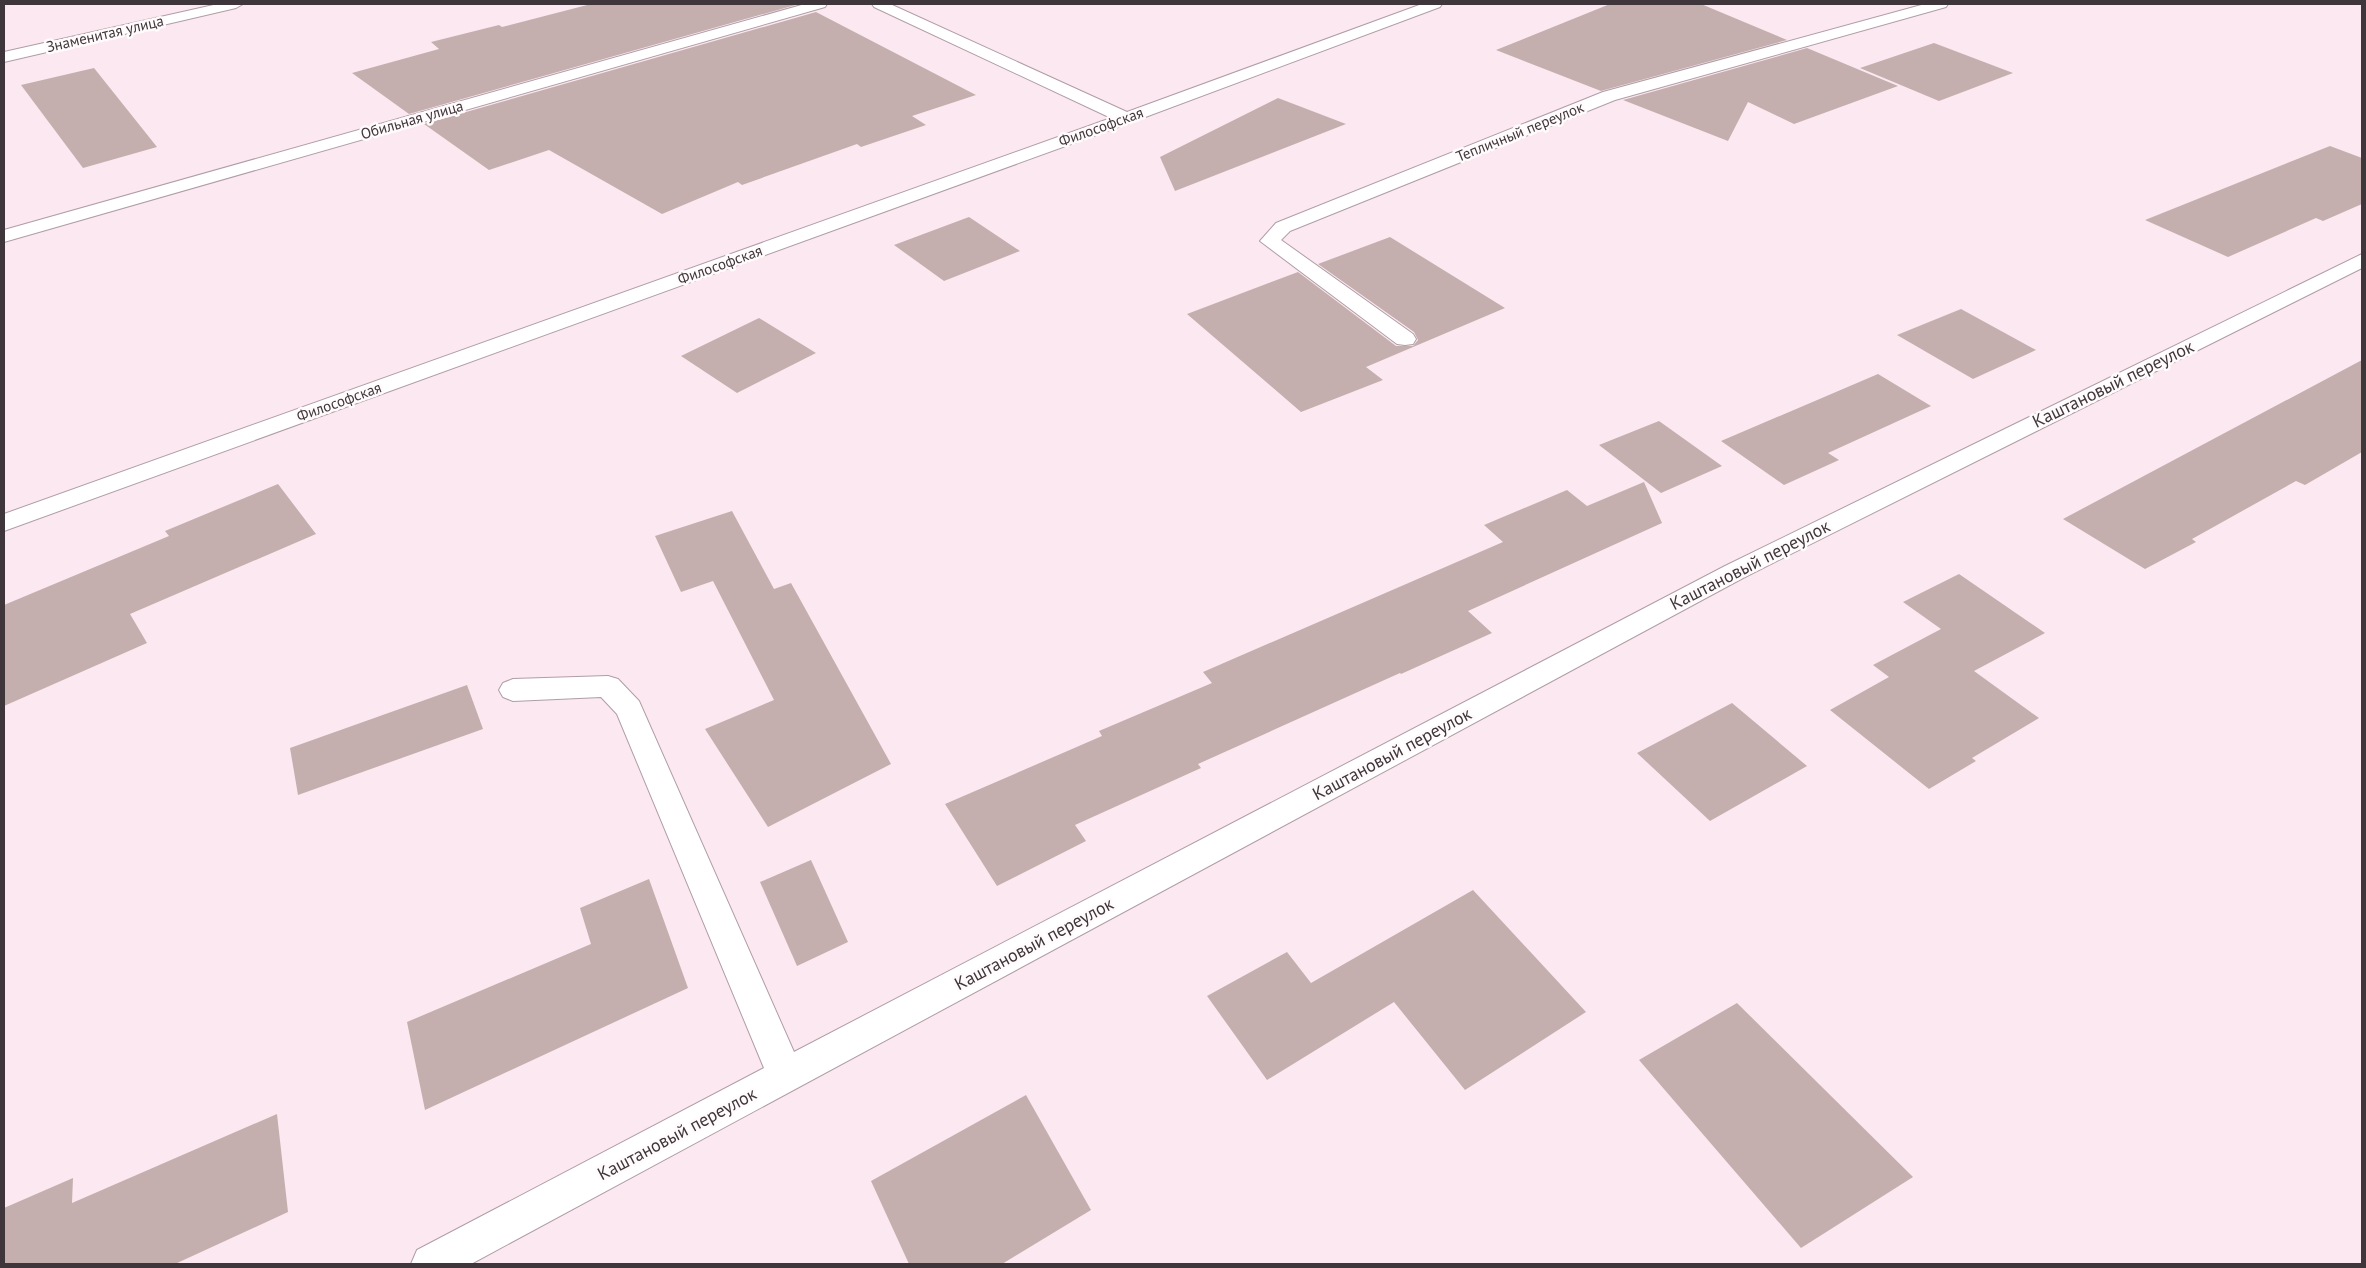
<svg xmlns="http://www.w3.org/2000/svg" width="2366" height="1268" viewBox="0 0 2366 1268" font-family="'PT Sans',sans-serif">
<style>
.building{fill:#c4afae}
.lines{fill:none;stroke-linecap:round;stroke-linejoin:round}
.minor-casing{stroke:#b09da6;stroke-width:2}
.minor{fill:#fff;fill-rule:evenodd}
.labels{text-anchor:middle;stroke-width:5;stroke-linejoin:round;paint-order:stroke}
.far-street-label{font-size:15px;fill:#3e363a;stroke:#fffafc}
.street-label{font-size:18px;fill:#3e363a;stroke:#fffafc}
</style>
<rect width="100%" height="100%" fill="#fce8f1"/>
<!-- building -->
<g class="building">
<polygon points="591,4 799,4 409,114 352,73 439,49 431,42 499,25 502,27"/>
<polygon points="1610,4 1701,4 1787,40 1601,91 1496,50"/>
<polygon points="816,12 976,95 912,116 926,125 861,147 857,144 742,185 738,182 662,214 549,150 489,170 424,124"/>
<polygon points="1934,43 2013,73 1939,101 1860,68"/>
<polygon points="1807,48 1898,86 1794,124 1748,102 1728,141 1623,100"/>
<polygon points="94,68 157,147 83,168 21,85"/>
<polygon points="1278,98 1346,124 1175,191 1160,157"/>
<polygon points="2330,146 2362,158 2362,204 2323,221 2316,218 2228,257 2145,220"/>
<polygon points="969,217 1020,251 944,281 894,245"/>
<polygon points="1390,237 1505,308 1366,367 1383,380 1301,412 1187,314 1298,272 1396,346 1413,346 1418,340 1414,332 1318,264"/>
<polygon points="1961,309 2036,350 1973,379 1897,335"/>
<polygon points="759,318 816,353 737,393 681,356"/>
<polygon points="2362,360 2362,452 2305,485 2296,481 2192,539 2196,542 2145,569 2063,519"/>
<polygon points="1878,374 1931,406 1828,453 1839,460 1784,485 1721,441"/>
<polygon points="1659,421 1722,466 1661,493 1599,445"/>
<polygon points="1644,482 1662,523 1468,611 1492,633 1401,674 1400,673 1198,764 1201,768 1075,825 1086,841 997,886 945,804 1102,736 1099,731 1212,683 1203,672 1503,542 1484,525 1567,490 1587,506"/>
<polygon points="278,484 316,534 130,614 147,643 4,706 4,605 169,536 165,531"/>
<polygon points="732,511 774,589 791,583 891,764 768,827 705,729 774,700 713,581 681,592 655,536"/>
<polygon points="1959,574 2045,633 1974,671 2039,718 1972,758 1976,761 1929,789 1830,710 1889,677 1873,665 1941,629 1903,602"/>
<polygon points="467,685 483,729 298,795 290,748"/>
<polygon points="1732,703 1807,766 1710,821 1637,753"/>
<polygon points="811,860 848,942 797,966 760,882"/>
<polygon points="649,879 688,988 425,1110 407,1022 591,944 580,908"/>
<polygon points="1473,890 1586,1012 1465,1090 1394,1002 1267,1080 1207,996 1287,952 1311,983"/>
<polygon points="1737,1003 1913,1177 1801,1248 1639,1060"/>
<polygon points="1026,1095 1091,1210 1002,1264 909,1264 871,1181"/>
<polygon points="277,1114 288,1212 175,1264 4,1264 4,1208 73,1178 72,1203"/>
</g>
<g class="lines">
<defs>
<g id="minor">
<polygon points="218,4 243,4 236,8 4,62 4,52"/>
<polygon points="805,4 827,4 825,7 4,242 4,230"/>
<polygon points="872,4 890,4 1127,112 1422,4 1442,4 1440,7 1132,122 4,531 4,514 1111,118 874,7"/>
<polygon points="1925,4 1948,4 1946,7 1615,100 1290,231 1281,240 1413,334 1416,339 1413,344 1405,345 1397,344 1260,241 1276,223 1603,92"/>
<polygon points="2362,254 2362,268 1743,578 471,1264 411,1264 417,1250 764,1068 617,714 601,697 513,701 503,697 499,690 503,683 513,679 608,676 618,679 639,701 794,1052 1725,566"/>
</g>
</defs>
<!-- minor casing -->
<use href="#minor" class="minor-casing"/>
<!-- minor -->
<use href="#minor" class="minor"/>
</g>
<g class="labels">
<!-- far-street labels -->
<g class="far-street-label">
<text transform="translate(105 34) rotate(-13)" y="5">Знаменитая улица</text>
<text transform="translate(412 120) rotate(-16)" y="5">Обильная улица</text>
<text transform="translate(1101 127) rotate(-20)" y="5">Философская</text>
<text transform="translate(1520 132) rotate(-22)" y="5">Тепличный переулок</text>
<text transform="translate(720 265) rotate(-20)" y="5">Философская</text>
<text transform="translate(339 402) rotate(-20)" y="5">Философская</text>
</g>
<!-- street labels -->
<g class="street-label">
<text transform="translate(2113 384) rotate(-26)" y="6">Каштановый переулок</text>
<text transform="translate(1750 565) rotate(-27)" y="6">Каштановый переулок</text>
<text transform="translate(1392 754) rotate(-28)" y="6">Каштановый переулок</text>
<text transform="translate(1034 944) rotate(-28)" y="6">Каштановый переулок</text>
<text transform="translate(677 1134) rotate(-28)" y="6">Каштановый переулок</text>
</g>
</g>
<!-- border -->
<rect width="2366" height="1268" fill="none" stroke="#3e363a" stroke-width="10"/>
</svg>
